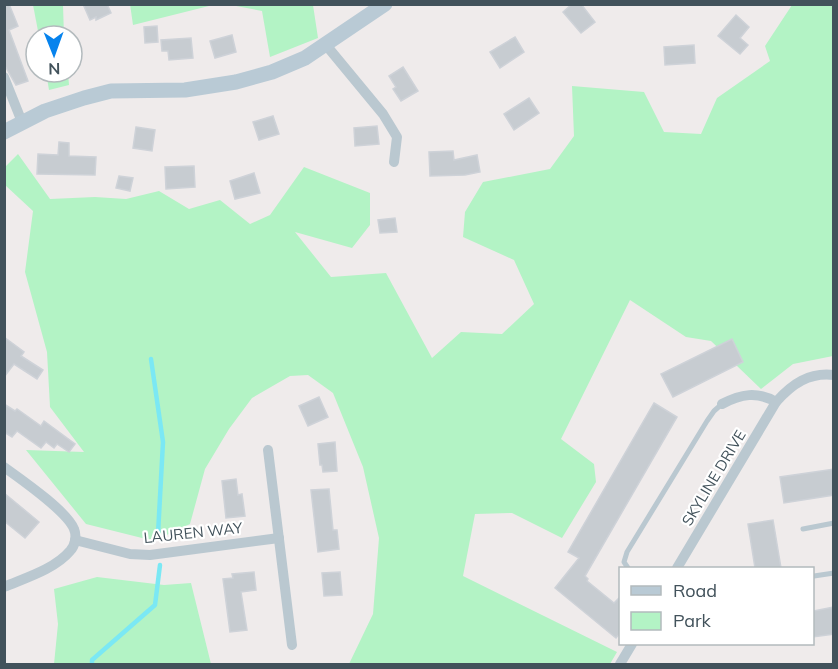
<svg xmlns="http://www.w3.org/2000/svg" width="838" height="669" viewBox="0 0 838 669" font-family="Mulish,sans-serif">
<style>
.green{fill:#b3f3c5}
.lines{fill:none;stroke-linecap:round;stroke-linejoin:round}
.stream{stroke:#7be8f4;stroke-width:4.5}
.building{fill:#c7ccd1;stroke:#ced2d8;stroke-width:1.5}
.lane{stroke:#bac8d0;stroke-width:5}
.street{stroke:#bac8d0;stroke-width:10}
.secondary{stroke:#b9cad5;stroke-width:15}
.labels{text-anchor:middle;stroke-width:4.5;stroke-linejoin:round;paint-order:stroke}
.street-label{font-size:15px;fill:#42525b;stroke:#fff}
</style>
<rect width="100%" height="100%" fill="#efebeb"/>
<!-- green -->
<g class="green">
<polygon points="130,4 213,4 213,5 133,25"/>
<polygon points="33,5 63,5 64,36 39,36"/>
<polygon points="231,5 313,5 318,38 270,57 262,11"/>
<polygon points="792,5 833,5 833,356 793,364 761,389 711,341 686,337 630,300 561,439 594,464 596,482 562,538 512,513 475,514 463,576 617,652 610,664 349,664 373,614 379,538 363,467 333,393 308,375 290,376 252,398 229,429 205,469 190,524 154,541 86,524 26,450 84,452 50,407 47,352 25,272 33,211 5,185 5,167 18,154 50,199 95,197 126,199 159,191 189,209 220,200 250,224 270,215 304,167 370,193 370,225 352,248 295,232 331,277 386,273 432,358 461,332 502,334 534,304 514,260 463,237 465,212 483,182 550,169 574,136 572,86 644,92 664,132 701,134 717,98 770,61 765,46"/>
<polygon points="46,72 68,72 69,85 49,90"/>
<polygon points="97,577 164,585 191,583 211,664 54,664 58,624 54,589"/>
</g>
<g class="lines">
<!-- stream -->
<g class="stream">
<polyline points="151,359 163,442 158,534"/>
<polyline points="92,664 92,660 155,605 160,565"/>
</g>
</g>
<!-- building -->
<g class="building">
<polygon points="4,4 9,4 18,26 9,30 28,81 16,85 4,64"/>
<polygon points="83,4 107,4 111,13 96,20 96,17 90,20"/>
<polygon points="572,4 581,4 595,22 581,33 563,12"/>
<polygon points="736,15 749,27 740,38 748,45 740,54 718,36"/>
<polygon points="157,26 158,42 145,43 144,27"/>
<polygon points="232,35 236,52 215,58 210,41"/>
<polygon points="515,37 524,52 500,68 490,52"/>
<polygon points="191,38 193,58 169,60 168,51 162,51 161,40"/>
<polygon points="694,45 695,63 665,65 664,47"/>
<polygon points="403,67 418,91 401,101 393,89 396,87 389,76"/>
<polygon points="529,98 539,113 514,130 504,114"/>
<polygon points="273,116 279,134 259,140 253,122"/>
<polygon points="377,126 379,144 355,146 354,128"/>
<polygon points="136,127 155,130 152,151 133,148"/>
<polygon points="59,142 69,143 69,156 96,157 95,175 37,174 38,154 58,155"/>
<polygon points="453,151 454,160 477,155 480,172 465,175 430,176 429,152"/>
<polygon points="194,166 195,187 166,189 165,167"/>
<polygon points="254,173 260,193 235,199 230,181"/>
<polygon points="119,176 133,178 130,191 116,188"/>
<polygon points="395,218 397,232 380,233 378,220"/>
<polygon points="4,337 24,352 21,356 43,370 37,379 14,364 4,377"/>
<polygon points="732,339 743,362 673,397 661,374"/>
<polygon points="319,397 328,417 308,426 299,406"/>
<polygon points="654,403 677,417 585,576 588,579 587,581 614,603 621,596 621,632 616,638 555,588 579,558 568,552"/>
<polygon points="4,404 15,411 17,409 41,426 44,421 75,444 69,452 57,444 54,448 46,442 41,448 17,431 12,437 4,432"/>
<polygon points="335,442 337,471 323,472 322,465 320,465 318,444"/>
<polygon points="834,469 834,495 784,503 780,477"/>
<polygon points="236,479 238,495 242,494 245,516 226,518 222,481"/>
<polygon points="329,489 333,530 337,530 339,549 318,552 311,490"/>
<polygon points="4,493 39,522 25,538 4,521"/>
<polygon points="773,520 781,568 755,568 748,524"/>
<polygon points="254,572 256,590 241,592 247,630 230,632 223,579 233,578 232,574"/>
<polygon points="340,572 342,595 324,596 322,573"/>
<polygon points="834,607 834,634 813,637 813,611"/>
</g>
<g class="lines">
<!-- lane -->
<g class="lane">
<polyline points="803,529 834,523"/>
<polyline points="628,568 624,562 627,552 707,421 714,411 722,404"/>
<polyline points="814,576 834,573"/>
</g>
<!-- street -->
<g class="street">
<polyline points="326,45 383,114 397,137 394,162"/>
<polyline points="4,77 22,122"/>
<path d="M722 404C741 394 757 391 776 402 792 384 809 372 834 375"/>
<polyline points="268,450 292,645"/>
<path d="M4 467C22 480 67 511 74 529 77 536 75 546 70 551 55 569 25 578 4 587"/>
<polyline points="75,540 130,554 150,555 279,538"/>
<polyline points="677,568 776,402"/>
<polyline points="620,664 632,644"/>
</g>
<!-- secondary -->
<polyline class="secondary" points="4,132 45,111 84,98 111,91 185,90 236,82 272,72 305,58 385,4"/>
</g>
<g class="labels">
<!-- street labels -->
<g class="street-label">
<text transform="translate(714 478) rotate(-59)" y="5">SKYLINE DRIVE</text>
<text transform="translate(193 533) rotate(-6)" y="5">LAUREN WAY</text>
</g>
</g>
<!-- border -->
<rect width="838" height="669" fill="none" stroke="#42525b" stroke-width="12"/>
<!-- legend -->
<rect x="619" y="567" width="195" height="78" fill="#ffffff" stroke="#b3babd" stroke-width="1.5"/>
<rect x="631" y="586" width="30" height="9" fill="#b9cad5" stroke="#b3babd" stroke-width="1.5"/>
<text x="673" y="597" font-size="18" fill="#42525b">Road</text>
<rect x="631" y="612" width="30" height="18" fill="#b3f3c5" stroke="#b3babd" stroke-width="1.5"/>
<text x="673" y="627" font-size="18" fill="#42525b">Park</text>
<!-- north arrow -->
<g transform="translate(54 54) rotate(179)"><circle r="28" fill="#ffffff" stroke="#b3babd" stroke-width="1.5"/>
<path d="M0-4.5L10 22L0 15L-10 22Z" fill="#0683ed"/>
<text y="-9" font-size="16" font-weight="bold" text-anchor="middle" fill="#42525b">N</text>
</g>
</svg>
